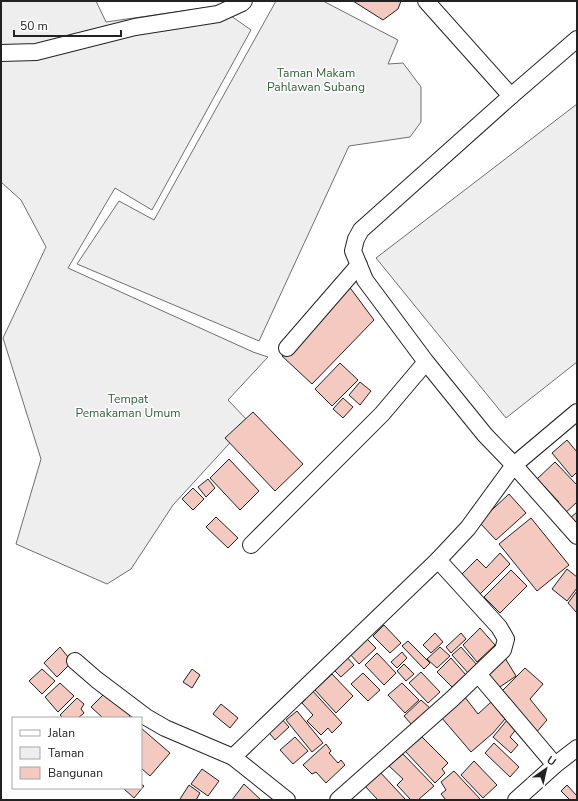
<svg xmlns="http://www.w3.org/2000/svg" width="578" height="801" viewBox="0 0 578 801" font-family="'Nunito Sans',sans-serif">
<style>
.green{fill:#eee;stroke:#6f6f6f}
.building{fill:#f3c9c0;stroke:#222}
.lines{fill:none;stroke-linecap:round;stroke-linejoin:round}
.minor-casing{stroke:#222;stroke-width:18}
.minor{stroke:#fff;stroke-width:16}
.labels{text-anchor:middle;stroke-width:3;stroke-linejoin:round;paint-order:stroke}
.park-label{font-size:12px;fill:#2f5e38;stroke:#fff}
</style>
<rect width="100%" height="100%" fill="#fff"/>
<!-- green -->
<g class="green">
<polygon points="1,1 96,1 106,22 217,6 251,30 152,210 115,188 68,268 253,352 268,357 228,400 249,422 173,505 131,569 107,584 16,544 41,459 3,338 46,247 21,200 1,182"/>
<polygon points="276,1 323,1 398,40 388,64 403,63 421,87 421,122 410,137 349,146 259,341 77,264 119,201 154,220"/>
<polygon points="577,104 577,362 506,418 376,258"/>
</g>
<!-- building -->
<g class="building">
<polygon points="353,1 401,1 398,9 383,20"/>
<polygon points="348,285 374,320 312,384 282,356"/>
<polygon points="340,363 358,380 332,406 315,389"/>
<polygon points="360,382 371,391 360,405 349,395"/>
<polygon points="343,398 353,407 343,418 333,409"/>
<polygon points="253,412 303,464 275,491 225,438"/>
<polygon points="567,440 577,452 577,472 572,477 552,453"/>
<polygon points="229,459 259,491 240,510 210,478"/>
<polygon points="555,462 577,485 577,502 563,515 555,506 559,502 537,479"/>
<polygon points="208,479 215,488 206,497 198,487"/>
<polygon points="193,488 204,499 193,510 182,499"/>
<polygon points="509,494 526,513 496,540 479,522"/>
<polygon points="577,512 577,528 569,519"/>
<polygon points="216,517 238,538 228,548 206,527"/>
<polygon points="531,518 569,565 537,591 499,544"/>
<polygon points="500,553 510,564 480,594 461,575 477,559 486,568"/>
<polygon points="567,569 577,577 577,588 567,601 552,589"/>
<polygon points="511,570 527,586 500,613 484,597"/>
<polygon points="577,591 577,613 568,603"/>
<polygon points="384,625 401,643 390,653 373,636"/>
<polygon points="480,628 495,645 477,662 463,645"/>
<polygon points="435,633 443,642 431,653 423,645"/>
<polygon points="461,633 466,639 451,653 446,647"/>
<polygon points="365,637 376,648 359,664 349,653"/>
<polygon points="408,641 430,663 424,669 402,646"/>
<polygon points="60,647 72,662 57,677 44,663"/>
<polygon points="440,647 450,656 437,668 427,659"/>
<polygon points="461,647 478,666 469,674 452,655"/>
<polygon points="402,652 407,658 397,668 391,662"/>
<polygon points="377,653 396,673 384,685 365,665"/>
<polygon points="345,655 354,665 341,677 332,668"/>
<polygon points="451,658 466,675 452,687 437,672"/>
<polygon points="505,658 516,676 497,689 487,672"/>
<polygon points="404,664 414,674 406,681 397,671"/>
<polygon points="525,668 543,684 530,699 547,720 535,734 500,693"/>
<polygon points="42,669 55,681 42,694 29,681"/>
<polygon points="192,669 200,675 192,688 183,682"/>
<polygon points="421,672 440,692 428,703 409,683"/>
<polygon points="363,673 380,690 368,701 351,684"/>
<polygon points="332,674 353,696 336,713 315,690"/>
<polygon points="60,683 74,696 58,712 45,697"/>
<polygon points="402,683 419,700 405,713 388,695"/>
<polygon points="310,688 342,723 332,733 328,728 321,735 307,721 313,715 302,703 306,699 302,696"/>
<polygon points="106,692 131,715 128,718 103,718 91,707"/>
<polygon points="464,696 478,714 491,702 505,719 493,733 471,752 441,717"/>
<polygon points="77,698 84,704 81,709 84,713 78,718 63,718 60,715"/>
<polygon points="421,700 431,709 412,725 404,716"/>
<polygon points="221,704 238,718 230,728 213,714"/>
<polygon points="297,711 323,743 312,752 286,720"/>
<polygon points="280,717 289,727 275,740 266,729"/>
<polygon points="508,719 517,728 510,737 518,745 511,753 493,737"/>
<polygon points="141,728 170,753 150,776 141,768"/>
<polygon points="295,737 308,751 293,764 280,750"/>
<polygon points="422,737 448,763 442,769 445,773 435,783 405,751"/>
<polygon points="494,743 519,767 510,777 485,753"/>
<polygon points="326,744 331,751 329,753 338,763 341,760 345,765 326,783 316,772 312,774 303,765"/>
<polygon points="403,754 434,786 418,800 411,800 397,785 403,779 389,766"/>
<polygon points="474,761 497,785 483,798 461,775"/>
<polygon points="202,769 219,781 208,796 191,784"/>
<polygon points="379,771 406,800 378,800 363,784"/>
<polygon points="454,771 481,800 446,800 441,794 446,790 441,782"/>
<polygon points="141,784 144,786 134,798 123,788 141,788"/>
<polygon points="244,784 261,800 232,800"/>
<polygon points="189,785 200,793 196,800 181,800 180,799"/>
<polygon points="567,785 577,796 577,800 570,800 561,791"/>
</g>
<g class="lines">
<defs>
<g id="minor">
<polyline points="426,1 511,96"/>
<polyline points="577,39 511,96 361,230 356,239 353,251 365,280 426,362 485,435 514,465 577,412"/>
<polyline points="1,53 36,52 135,27 218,14 242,3 244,1"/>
<polyline points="287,348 359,265"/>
<polyline points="251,545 382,414 426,362"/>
<polyline points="75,661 97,680 146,717 165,728 233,757 287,800"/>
<polyline points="478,674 555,765"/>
<polyline points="233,757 438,560 468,528 514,465 577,536"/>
<polyline points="338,800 452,699 503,650 506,639 499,627 438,560"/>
<polyline points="516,800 555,765 577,748"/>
</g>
</defs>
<!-- minor casing -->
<use href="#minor" class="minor-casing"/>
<!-- minor -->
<use href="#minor" class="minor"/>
</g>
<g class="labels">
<!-- park labels -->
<g class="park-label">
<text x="316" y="77">Taman Makam<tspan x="316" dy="14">Pahlawan Subang</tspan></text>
<text x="128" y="403">Tempat<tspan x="128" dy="14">Pemakaman Umum</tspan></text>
</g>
</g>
<!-- border -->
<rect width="578" height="801" fill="none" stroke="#222222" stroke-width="4"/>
<!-- legend -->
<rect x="12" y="717" width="130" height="72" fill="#ffffff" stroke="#a7a7a7"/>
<rect x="20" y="730" width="20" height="6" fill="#ffffff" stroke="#a7a7a7"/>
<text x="48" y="737" font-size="12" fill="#222222">Jalan</text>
<rect x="20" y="747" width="20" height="12" fill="#eeeeee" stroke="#a7a7a7"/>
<text x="48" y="757" font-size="12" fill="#222222">Taman</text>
<rect x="20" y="767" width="20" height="12" fill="#f3c9c0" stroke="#a7a7a7"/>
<text x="48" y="777" font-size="12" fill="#222222">Bangunan</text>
<!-- north arrow -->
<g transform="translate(546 769) rotate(34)" stroke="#ffffff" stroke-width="3" paint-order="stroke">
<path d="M0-3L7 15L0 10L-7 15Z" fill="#222222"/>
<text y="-6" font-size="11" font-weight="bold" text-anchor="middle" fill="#222222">U</text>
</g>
<!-- scale -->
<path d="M14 30v6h107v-6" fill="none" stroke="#222222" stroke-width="2"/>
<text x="20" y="30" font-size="12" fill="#222222" stroke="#ffffff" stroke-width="3" paint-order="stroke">50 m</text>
</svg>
